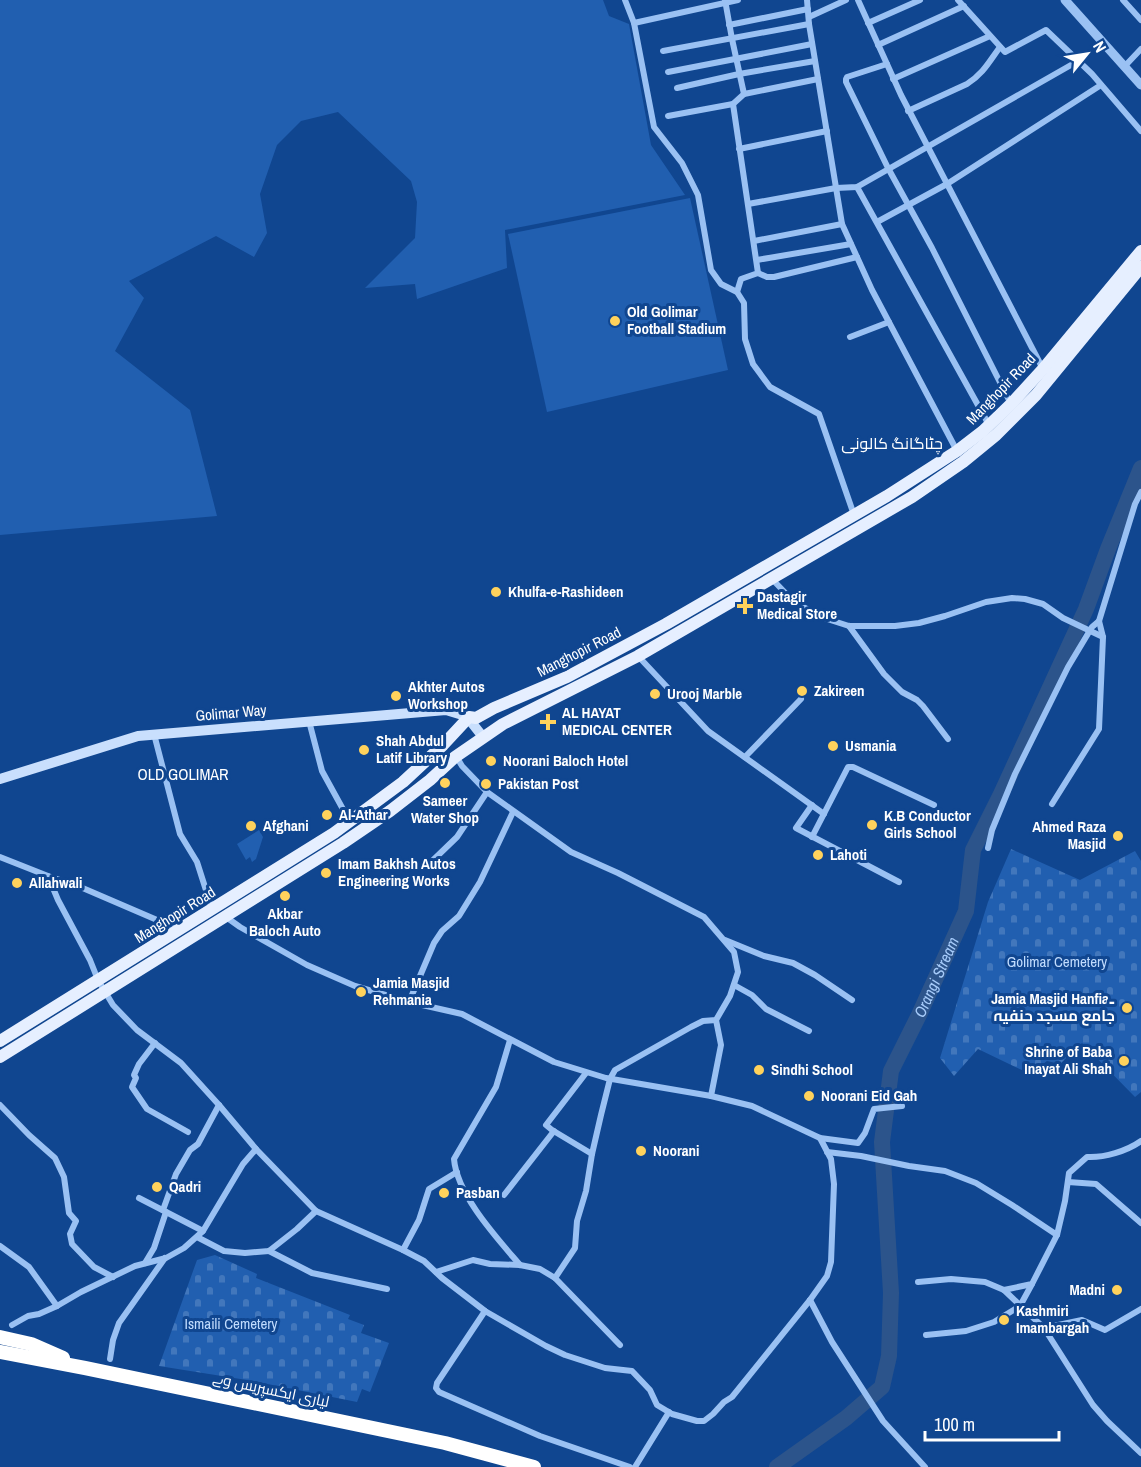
<svg xmlns="http://www.w3.org/2000/svg" width="1141" height="1467" viewBox="0 0 1141 1467" font-family="'Archivo Narrow',Cairo,sans-serif">
<style>
.green{fill:#215fb0}
.cemetery{fill:url(#cemetery-stones)}
.lines{fill:none;stroke-linecap:round;stroke-linejoin:round}
.river{stroke:#2c548b;stroke-width:16}
.minor{stroke:#9ac1f3;stroke-width:6}
.tertiary{stroke:#9ac1f3;stroke-width:9}
.secondary{stroke:#c9dffd;stroke-width:10}
.primary{stroke:#e6efff;stroke-width:12}
.motorway{stroke:#fff;stroke-width:14}
.poi-dot{fill:#ffd25c;stroke:#104690;stroke-width:2}
.labels{text-anchor:middle;stroke-width:6;stroke-linejoin:round;paint-order:stroke}
.poi-label{font-size:15px;font-weight:bold;fill:#fff;stroke:#104690;text-anchor:start}
.street-label{font-size:15px;fill:#fff;stroke:#104690}
.park-label{font-size:15px;fill:#c1dcfe;stroke:#104690}
.neighbourhood-label{font-size:16px;fill:#fff;stroke:#104690}
.water-label{font-size:16px;font-style:italic;fill:#a6cbfa;stroke:#104690}
</style>
<defs>
<pattern id="cemetery-stones" width="16" height="16" patternUnits="userSpaceOnUse" patternTransform="scale(1.5)"><rect width="16" height="16" fill="#215fb0"/><path d="M2 7V4a2 2 0 0 1 4 0v3zM10 15v-3a2 2 0 0 1 4 0v3z" fill="#4277bc"/></pattern>
</defs>
<rect width="100%" height="100%" fill="#104690"/>
<!-- green -->
<g class="green">
<polygon points="0,0 603,0 609,16 629,24 651,145 685,195 505,230 507,268 417,299 415,284 365,288 415,238 417,202 411,181 338,112 301,121 277,145 260,194 267,233 254,257 216,236 129,281 144,298 115,351 190,410 217,516 0,535"/>
<polygon points="690,198 728,370 547,412 508,234"/>
<polygon points="259,830 263,837 256,859 252,862 250,857 246,860 237,844"/>
</g>
<!-- cemetery -->
<g class="cemetery">
<polygon points="1011,849 1080,880 1135,851 1141,861 1141,1092 1135,1097 1082,1043 1060,1064 1047,1061 1030,1074 978,1049 954,1076 940,1058 988,902"/>
<polygon points="215,1255 257,1274 256,1278 350,1315 348,1319 364,1325 361,1333 389,1343 370,1392 362,1389 357,1402 253,1381 159,1366 197,1260"/>
</g>
<g class="lines">
<!-- river -->
<path class="river" id="s1" d="M777 1467 846 1418 882 1387 889 1356 891 1293 882 1142 891 1071 919 1015 966 911 973 850 1001 794 1086 609 1108 549 1141 468"/>
<!-- minor -->
<g class="minor">
<polyline points="625,0 634,23 654,127 682,163 698,195 711,270 721,284 737,292 744,303 745,339 753,364 770,387 819,414 854,515"/>
<polyline points="807,0 809,24 842,224 872,290 957,451"/>
<polyline points="858,0 901,95 1043,369"/>
<polyline points="958,0 1005,52 1046,30 1092,74 1141,131"/>
<polyline points="1123,0 1141,20"/>
<polyline points="809,17 846,0"/>
<polyline points="634,23 738,0"/>
<polyline points="868,23 920,0"/>
<polyline points="729,25 808,9"/>
<polyline points="878,45 964,6"/>
<polyline points="663,51 809,24"/>
<polyline points="887,64 847,77 846,79 846,82 888,168 932,248 1011,404"/>
<polyline points="1124,67 1141,49"/>
<polyline points="668,72 812,44"/>
<polyline points="893,79 990,36"/>
<polyline points="677,88 739,74 815,61"/>
<polyline points="744,94 818,79"/>
<polyline points="733,104 758,273 741,279 737,292"/>
<path d="M908 111 967 84C983 74 989 62 1000 47"/>
<polyline points="668,116 733,104 744,94 732,39 725,0"/>
<polyline points="739,149 827,131"/>
<polyline points="857,187 989,425"/>
<polyline points="748,204 836,188 857,187 1078,61"/>
<polyline points="877,222 947,184 1101,85"/>
<polyline points="754,241 842,224"/>
<polyline points="757,260 851,244"/>
<polyline points="758,273 767,277 774,277 857,257"/>
<polyline points="850,337 889,322"/>
<polyline points="772,579 794,602 805,608 821,617 849,626 895,626 919,623 945,616 986,602 1012,598 1025,599 1043,604 1063,618 1103,637"/>
<polyline points="849,626 884,674 902,692 917,700 923,706 948,739"/>
<polyline points="638,656 708,731 824,814"/>
<polyline points="309,721 322,771 350,822"/>
<polyline points="154,734 180,834 197,862 212,909"/>
<polyline points="745,757 801,699"/>
<polyline points="1052,804 1099,729 1103,637 1099,621 1135,504 1141,492"/>
<polyline points="812,805 796,828 899,882"/>
<polyline points="812,837 848,767 853,767 934,805"/>
<polyline points="988,848 992,830 1015,774 1068,667 1092,627 1099,621"/>
<polyline points="0,857 48,876 58,900 90,960 98,980 113,1005 137,1030 181,1063 219,1105 256,1149 316,1211 403,1250 424,1261 442,1278 485,1311 546,1346 565,1355 605,1368 632,1371 650,1390 657,1405 672,1414 697,1421 704,1421 713,1414 724,1402 732,1397 810,1300 827,1276 831,1262 834,1184 831,1159 820,1138"/>
<polyline points="428,865 457,837 487,792"/>
<polyline points="48,876 78,886 178,929"/>
<polyline points="226,917 240,927 307,965 355,986 409,1002 462,1014 554,1062 606,1078 711,1096 752,1106 820,1138 858,1143 865,1133 874,1109 902,1106"/>
<polyline points="725,940 764,956 793,963 815,975 852,1000"/>
<polyline points="734,985 752,995 766,1009 809,1031"/>
<polyline points="409,1002 434,943 442,931 459,916 480,882 513,812"/>
<path d="M510 1040 496 1087 454 1159C457 1195 497 1238 520 1265"/>
<polyline points="155,1043 139,1064 134,1075 136,1078 132,1087 147,1109 188,1132"/>
<polyline points="586,1073 546,1125 552,1130 592,1154"/>
<polyline points="711,1096 721,1045 716,1020"/>
<polyline points="0,1105 29,1135 55,1158 64,1177 69,1213 76,1221 70,1234 72,1244 94,1267 113,1277"/>
<polyline points="827,1152 861,1156 909,1166 945,1171 976,1183 1012,1205 1057,1235"/>
<polyline points="1068,1182 1096,1184 1141,1223"/>
<polyline points="504,1195 554,1131"/>
<polyline points="139,1198 203,1231"/>
<polyline points="163,1210 176,1174 190,1150 198,1144 219,1105"/>
<polyline points="197,1237 224,1251 245,1253 269,1251 297,1229 316,1211"/>
<polyline points="0,1246 29,1267 57,1306"/>
<polyline points="403,1250 419,1220 429,1189 457,1172"/>
<polyline points="269,1251 312,1273 387,1289"/>
<polyline points="145,1263 154,1248 166,1212"/>
<polyline points="436,1272 473,1260 490,1264 520,1265 540,1269 555,1278 575,1248 577,1221 586,1191 592,1154 601,1115 610,1079 615,1070 691,1027 703,1021 716,1020 730,996 738,972 734,952 704,917 618,873 571,852 487,792 462,766 456,756"/>
<polyline points="555,1278 620,1345"/>
<polyline points="918,1282 951,1279 985,1282 1004,1290 1044,1328 1082,1320 1105,1330 1141,1309"/>
<path d="M1004 1290 1032 1284 1057 1235 1065 1201 1069 1173 1087 1157C1104 1158 1127 1151 1141 1141"/>
<polyline points="810,1300 832,1342 883,1421 925,1467"/>
<polyline points="485,1311 437,1383 436,1388 439,1392 540,1436 630,1467"/>
<polyline points="12,1325 28,1316 39,1314 57,1306 81,1292 135,1266 166,1258 184,1248 203,1231 243,1164 256,1149"/>
<polyline points="1044,1328 1093,1405 1107,1421 1141,1453"/>
<polyline points="926,1335 966,1331 994,1322 1020,1306 1032,1284"/>
<polyline points="110,1359 113,1340 119,1323 165,1258"/>
<polyline points="635,1467 669,1412"/>
</g>
<!-- tertiary -->
<polyline class="tertiary" points="1065,0 1141,85"/>
<!-- secondary -->
<polyline class="secondary" points="0,779 138,736 446,710 469,717 472,723 483,737"/>
<!-- primary -->
<g class="primary">
<polyline points="0,1041 334,833 403,782 443,745 469,717 476,718 494,708 567,677 666,624 887,496 957,451 983,431 1011,404 1043,369 1141,251"/>
<polyline points="0,1057 343,843 390,811 430,780 455,757 503,724 638,656 912,497 963,462 996,435 1036,395 1141,267"/>
</g>
<!-- motorway -->
<g class="motorway">
<polyline points="0,1337 31,1344 63,1358"/>
<polyline points="0,1352 85,1368 445,1443 534,1467"/>
</g>
</g>
<!-- markers -->
<g class="poi-dot">
<circle cx="615" cy="321" r="6"/>
<circle cx="496" cy="592" r="6"/>
<path d="M742 597h6v6h6v6h-6v6h-6v-6h-6v-6h6z"/>
<circle cx="802" cy="691" r="6"/>
<circle cx="655" cy="694" r="6"/>
<circle cx="396" cy="696" r="6"/>
<path d="M545 713h6v6h6v6h-6v6h-6v-6h-6v-6h6z"/>
<circle cx="833" cy="746" r="6"/>
<circle cx="364" cy="750" r="6"/>
<circle cx="491" cy="761" r="6"/>
<circle cx="445" cy="783" r="6"/>
<circle cx="486" cy="784" r="6"/>
<circle cx="327" cy="815" r="6"/>
<circle cx="872" cy="825" r="6"/>
<circle cx="251" cy="826" r="6"/>
<circle cx="1118" cy="836" r="6"/>
<circle cx="818" cy="855" r="6"/>
<circle cx="326" cy="873" r="6"/>
<circle cx="17" cy="883" r="6"/>
<circle cx="285" cy="896" r="6"/>
<circle cx="361" cy="992" r="6"/>
<circle cx="1127" cy="1008" r="6"/>
<circle cx="1124" cy="1061" r="6"/>
<circle cx="759" cy="1070" r="6"/>
<circle cx="809" cy="1096" r="6"/>
<circle cx="641" cy="1151" r="6"/>
<circle cx="157" cy="1187" r="6"/>
<circle cx="444" cy="1193" r="6"/>
<circle cx="1117" cy="1290" r="6"/>
<circle cx="1004" cy="1320" r="6"/>
</g>
<g class="labels">
<!-- poi labels -->
<g class="poi-label">
<text x="627" y="317">Old Golimar<tspan x="627" dy="17">Football Stadium</tspan></text>
<text x="508" y="597">Khulfa-e-Rashideen</text>
<text x="757" y="602">Dastagir<tspan x="757" dy="17">Medical Store</tspan></text>
<text x="408" y="692">Akhter Autos<tspan x="408" dy="17">Workshop</tspan></text>
<text x="814" y="696">Zakireen</text>
<text x="667" y="699">Urooj Marble</text>
<text x="562" y="718">AL HAYAT<tspan x="562" dy="17">MEDICAL CENTER</tspan></text>
<text x="376" y="746">Shah Abdul<tspan x="376" dy="17">Latif Library</tspan></text>
<text x="845" y="751">Usmania</text>
<text x="503" y="766">Noorani Baloch Hotel</text>
<text x="498" y="789">Pakistan Post</text>
<text x="445" y="806" text-anchor="middle">Sameer<tspan x="445" dy="17">Water Shop</tspan></text>
<text x="339" y="820">Al-Athar</text>
<text x="884" y="821">K.B Conductor<tspan x="884" dy="17">Girls School</tspan></text>
<text x="263" y="831">Afghani</text>
<text x="1106" y="832" text-anchor="end">Ahmed Raza<tspan x="1106" dy="17">Masjid</tspan></text>
<text x="830" y="860">Lahoti</text>
<text x="338" y="869">Imam Bakhsh Autos<tspan x="338" dy="17">Engineering Works</tspan></text>
<text x="29" y="888">Allahwali</text>
<text x="285" y="919" text-anchor="middle">Akbar<tspan x="285" dy="17">Baloch Auto</tspan></text>
<text x="373" y="988">Jamia Masjid<tspan x="373" dy="17">Rehmania</tspan></text>
<text x="1115" y="1004" text-anchor="end">Jamia Masjid Hanfia۔<tspan x="1115" dy="17">جامع مسجد حنفیہ</tspan></text>
<text x="1112" y="1057" text-anchor="end">Shrine of Baba<tspan x="1112" dy="17">Inayat Ali Shah</tspan></text>
<text x="771" y="1075">Sindhi School</text>
<text x="821" y="1101">Noorani Eid Gah</text>
<text x="653" y="1156">Noorani</text>
<text x="169" y="1192">Qadri</text>
<text x="456" y="1198">Pasban</text>
<text x="1105" y="1295" text-anchor="end">Madni</text>
<text x="1016" y="1316">Kashmiri<tspan x="1016" dy="17">Imambargah</tspan></text>
</g>
<!-- street labels -->
<g class="street-label">
<text transform="translate(1001 389) rotate(-46)" y="5">Manghopir Road</text>
<text transform="translate(579 652) rotate(-27)" y="5">Manghopir Road</text>
<text transform="translate(231 713) rotate(-5)" y="5">Golimar Way</text>
<text transform="translate(175 915) rotate(-32)" y="5">Manghopir Road</text>
<text transform="translate(271 1390) rotate(12)" y="5">لیاری ایکسپریس وے</text>
</g>
<!-- park labels -->
<g class="park-label">
<text x="1057" y="967">Golimar Cemetery</text>
<text x="231" y="1329">Ismaili Cemetery</text>
</g>
<!-- neighbourhood labels -->
<g class="neighbourhood-label">
<text x="892" y="449">چٹاگانگ کالونی</text>
<text x="183" y="780">OLD GOLIMAR</text>
</g>
<!-- water labels -->
<g class="water-label">
<text dy="6" stroke="none"><textPath href="#s1" startOffset="554">Orangi Stream</textPath></text>
</g>
</g>
<!-- north arrow -->
<g transform="translate(1087 54) rotate(60)" stroke="#104690" stroke-width="4.5" paint-order="stroke">
<path d="M0-4.5L10 22L0 15L-10 22Z" fill="#ffffff"/>
<text y="-9" font-size="16" font-weight="bold" text-anchor="middle" fill="#ffffff">N</text>
</g>
<!-- scale -->
<path d="M925 1431v9h134v-9" fill="none" stroke="#ffffff" stroke-width="3"/>
<text x="934" y="1431" font-size="18" fill="#ffffff" stroke="#104690" stroke-width="4.5" paint-order="stroke">100 m</text>
</svg>
